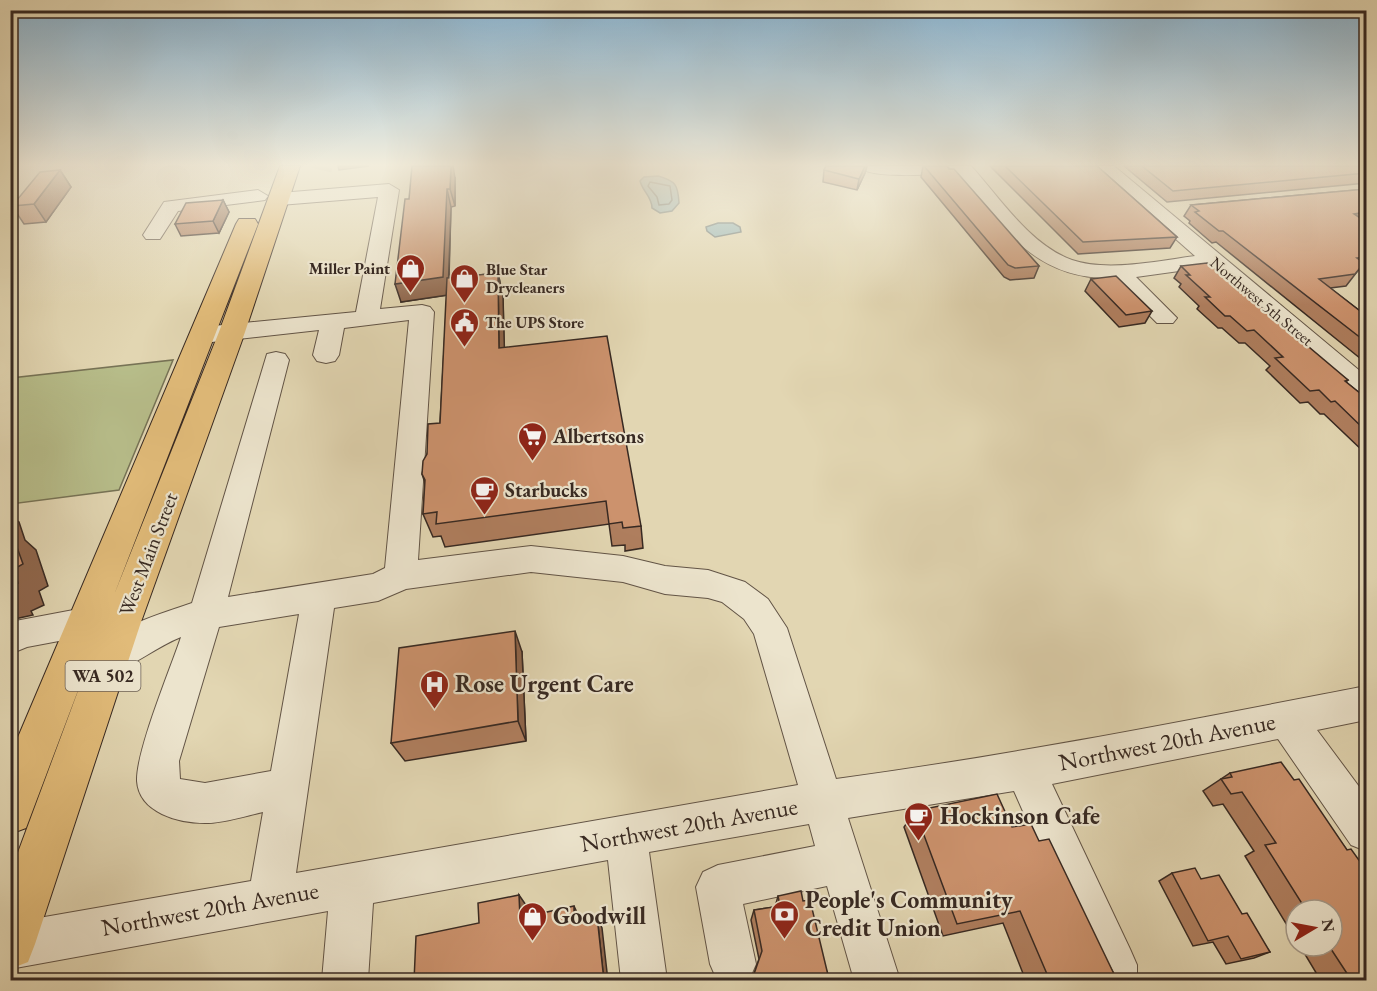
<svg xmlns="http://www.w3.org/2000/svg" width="1377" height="991" viewBox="0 0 1377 991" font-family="'EB Garamond',serif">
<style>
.green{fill:#b7bd8a;stroke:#777356;stroke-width:1.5}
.water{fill:#99b7b7;stroke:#727e7b;stroke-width:1.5}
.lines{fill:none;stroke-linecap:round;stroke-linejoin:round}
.shore{stroke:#68706c;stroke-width:1.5}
.minor-tunnel{stroke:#c0b395;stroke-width:21;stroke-dasharray:21 10;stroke-linecap:butt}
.minor-casing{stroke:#625446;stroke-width:2}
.highway-casing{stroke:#372922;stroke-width:2}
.minor{fill:#ece4cd;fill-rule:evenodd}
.highway{fill:#e1bb79;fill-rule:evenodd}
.wall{fill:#af7e5e;stroke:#372922;stroke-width:1.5}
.shaded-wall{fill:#8f664c;stroke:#372922;stroke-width:1.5}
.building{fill:#cc926d;stroke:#372922;stroke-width:1.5}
.labels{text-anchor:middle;stroke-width:4.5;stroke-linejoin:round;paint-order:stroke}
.far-poi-label{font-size:16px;font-weight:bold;fill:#372922;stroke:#ece4cd;text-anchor:start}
.far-street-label{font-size:16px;fill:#372922;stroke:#ece4cd}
.shield{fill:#ece4cd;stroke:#6d6155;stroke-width:1.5}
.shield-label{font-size:18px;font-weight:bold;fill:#372922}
.poi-label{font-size:20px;font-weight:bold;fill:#372922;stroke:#ece4cd;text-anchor:start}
.street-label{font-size:20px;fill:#372922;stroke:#ece4cd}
.near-poi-label{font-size:24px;font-weight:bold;fill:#372922;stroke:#ece4cd;text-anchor:start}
.near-street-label{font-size:24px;fill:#372922;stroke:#ece4cd}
</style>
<rect width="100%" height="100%" fill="#e2d6b2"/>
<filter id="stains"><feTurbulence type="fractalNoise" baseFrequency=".00333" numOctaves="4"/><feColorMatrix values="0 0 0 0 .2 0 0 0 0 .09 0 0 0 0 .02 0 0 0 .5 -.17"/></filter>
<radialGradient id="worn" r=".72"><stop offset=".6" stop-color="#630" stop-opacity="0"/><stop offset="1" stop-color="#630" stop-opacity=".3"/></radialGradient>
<!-- green -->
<polygon class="green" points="173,360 119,490 11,504 11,378"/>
<!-- water -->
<g class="water">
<path d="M658 176C676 181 678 185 679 203L672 211 660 213 652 208C652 197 643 192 640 181L644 177Z"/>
<polygon points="718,223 733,223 740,227 741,232 715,237 707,231 706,227"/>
</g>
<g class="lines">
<!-- shore -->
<polygon class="shore" points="650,182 670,186 672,200 669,204 659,205 657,197 648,186"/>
<!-- minor-tunnel -->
<polyline class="minor-tunnel" points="321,170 322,166"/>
<defs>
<g id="minor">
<path d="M857 166H971C1000 198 1030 245 1072 260 1107 272 1158 261 1195 256L1093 166H1114L1366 376V398L1357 395 1208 267 1136 277 1177 318 1173 323H1157L1112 278C1034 280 1002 226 957 173 938 174 868 180 857 166Z"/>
<path d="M389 184 399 190 380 309 422 305 430 307 434 312 418 560 531 546 623 556 665 566 708 570 745 582 768 599 787 628 836 779C1014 755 1190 720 1366 686V720L1317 730 1366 796V851L1351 845 1278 739 1052 784 1130 949 1137 965V980H1091V966L1014 791 848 818 900 980H854L827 886 743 904 756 964 749 980H717L710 964 696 887 703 872 718 865 815 846 809 824 649 852 667 980H621L608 860 373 903 368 980H322L328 911 10 969V923L251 881 263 812C245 816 223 823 205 823 179 823 139 813 137 781 136 751 170 670 181 637 156 647 135 665 110 674L97 669 92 658C106 628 162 614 192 603L267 354 276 352 285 354 289 360 228 597 373 574 385 568 409 320 344 328 339 355 335 361 326 363 317 361 313 355 319 330 203 343 194 340 191 335 194 330 203 327 356 312 378 197 280 205 270 199 280 193ZM531 572 623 582 665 594 708 598 722 602 744 619 754 634 798 785 296 873 334 608 378 601 406 589ZM299 614 271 771 205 783 180 779 179 761 219 627Z"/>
<polygon points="258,190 268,196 265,200 178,211 160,239 146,239 143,235 164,202"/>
<polygon points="84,608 96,612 101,623 96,634 27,647 10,654 10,622"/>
</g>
<polygon id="highway" points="280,166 300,166 245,332 141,622 35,944 28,962 10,969 10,874 88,664 26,828 10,834 10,756 236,224 239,219 255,219 258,224 114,595 219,332"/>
</defs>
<!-- minor casing -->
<use href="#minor" class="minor-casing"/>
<!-- highway casing -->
<use href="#highway" class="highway-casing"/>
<!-- minor -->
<use href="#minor" class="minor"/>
<!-- highway -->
<use href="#highway" class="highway"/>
</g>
<!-- wall -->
<g class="wall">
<polygon points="826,166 867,166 865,173 857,190 823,182 824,170"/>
<polygon points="923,166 947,166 1039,266 1034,278 1010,280 1004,277 921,177"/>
<polygon points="990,166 1097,166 1177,237 1170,248 1078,254"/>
<polygon points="1124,166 1366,166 1366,183 1167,202"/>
<polygon points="60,170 71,187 46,222 24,224 12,206"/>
<polygon points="455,178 455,206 451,207 449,278 498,273 503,296 504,348 641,526 643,548 625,551 625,545 612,546 609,524 445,547 441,536 433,537 423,514 425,483 422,474 427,454 440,423 447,295 401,302 409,199"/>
<polygon points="1366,189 1366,267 1360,268 1346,286 1330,288 1364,314 1366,314 1366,363 1216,242 1212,243 1189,223 1190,221 1184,216 1191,205"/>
<polygon points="223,200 229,212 219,233 181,236 175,224"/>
<polygon points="1181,266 1348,380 1346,382 1366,398 1366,454 1324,414 1320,414 1308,402 1300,403 1266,370 1270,366 1245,343 1239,343 1222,328 1218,328 1197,309 1199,306 1179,287 1181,284 1174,278"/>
<polygon points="1091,279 1152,311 1145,323 1119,327 1085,291"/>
<polygon points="522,652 526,741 405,761 391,743"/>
<polygon points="1230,773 1294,780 1347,850 1366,870 1366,981 1321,981 1300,946 1332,946 1332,910 1296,910 1296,940 1245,856 1254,851 1223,804 1213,806 1203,791"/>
<polygon points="915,811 1012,827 1039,841 1114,974 1099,981 1026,981 1003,923 943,936 904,827"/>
<polygon points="1172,873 1201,879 1242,914 1270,952 1254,958 1226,964 1213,942 1193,946 1159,881"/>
<polygon points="778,896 803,901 828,975 824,981 724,981 726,975 754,974 759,959 751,920 754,910 775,907"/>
</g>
<!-- shaded-wall -->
<g class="shaded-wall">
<polygon points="338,166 369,166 339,170"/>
<polygon points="451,166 453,166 455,178 455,206 450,189"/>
<polygon points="865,166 867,166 865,173 857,190 859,179"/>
<polygon points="60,170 71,187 46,222 34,204"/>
<polygon points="447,189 451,207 448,295 401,302 395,284"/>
<polygon points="223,200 229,212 219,233 213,221"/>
<polygon points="1366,212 1366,222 1354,214"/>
<polygon points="498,273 503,296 505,371 499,348"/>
<polygon points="10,515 19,522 25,540 36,550 48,586 39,591 44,605 31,611 33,615 10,620 10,587 14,569 10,537"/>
<polygon points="515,631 522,652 526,741 518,721"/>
<polygon points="519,895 528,908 529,930 520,918"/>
<polygon points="574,906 580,919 581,933 574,921"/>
<polygon points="597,916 602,928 608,981 604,981"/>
</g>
<!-- building -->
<g class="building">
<polygon points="412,166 451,166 450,189 447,189 443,277 395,284 405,199 409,199"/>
<polygon points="826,166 865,166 859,179 824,170"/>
<polygon points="924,166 947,166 949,169 954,169 1039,266 1015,268 1008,265"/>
<polygon points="1005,166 1097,166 1177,237 1083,242"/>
<polygon points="1142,166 1366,166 1366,173 1173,191"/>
<polygon points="60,170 34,204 12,206 40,172"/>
<polygon points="1366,189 1366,212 1354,214 1366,222 1366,257 1357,258 1364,263 1355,274 1319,279 1364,314 1366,314 1366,342 1223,231 1219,231 1195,212 1199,211 1191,205"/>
<polygon points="223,200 213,221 175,224 186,203"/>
<polygon points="1207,263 1215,268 1348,380 1345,381 1366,398 1366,431 1335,401 1331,402 1319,390 1310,391 1275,358 1283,357 1254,330 1247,331 1230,316 1225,316 1205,297 1210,297 1186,275 1190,275 1181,266"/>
<polygon points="498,273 499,348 607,336 641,526 623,528 622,522 609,524 606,501 436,524 437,512 423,514 425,480 422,474 423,461 427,454 428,424 440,423 447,278"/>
<polygon points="1116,276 1152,311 1126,315 1091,279"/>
<polygon points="10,528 23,564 14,569 18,583 10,587"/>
<polygon points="515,631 518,721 391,743 399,648"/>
<polygon points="1281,762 1294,780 1299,779 1347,850 1351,849 1366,870 1366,973 1350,978 1329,946 1332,946 1332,910 1306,910 1265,845 1276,843 1242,792 1231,794 1221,779 1232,777 1230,773"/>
<polygon points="997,794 1012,827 1031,824 1039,841 1049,839 1114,974 1088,981 1050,981 1020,911 957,924 915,811"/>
<polygon points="1195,868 1201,879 1219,875 1242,914 1247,913 1270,952 1241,959 1228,936 1208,941 1172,873"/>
<polygon points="801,891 803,901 810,900 828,975 798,981 727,981 726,975 754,974 762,951 754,910 780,906 778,896"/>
<polygon points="519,895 520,918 574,906 574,921 597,916 604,981 414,981 416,936 479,923 478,903"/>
</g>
<!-- sky -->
<linearGradient id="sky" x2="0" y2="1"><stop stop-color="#88b5d4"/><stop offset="0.54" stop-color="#f2eddc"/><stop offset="1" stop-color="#f2eddc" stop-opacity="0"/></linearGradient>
<rect width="1377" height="305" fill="url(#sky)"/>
<!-- icons -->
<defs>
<symbol id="shop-pin" viewBox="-11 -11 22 30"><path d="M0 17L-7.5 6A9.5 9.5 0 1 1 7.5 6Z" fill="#8f2418" stroke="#ece4cd"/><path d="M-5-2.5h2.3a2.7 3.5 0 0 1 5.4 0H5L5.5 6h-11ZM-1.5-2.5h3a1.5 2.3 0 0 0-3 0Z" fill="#fff"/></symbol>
<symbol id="civic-pin" viewBox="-11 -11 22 30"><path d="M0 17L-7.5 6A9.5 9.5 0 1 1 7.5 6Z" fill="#8f2418" stroke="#ece4cd"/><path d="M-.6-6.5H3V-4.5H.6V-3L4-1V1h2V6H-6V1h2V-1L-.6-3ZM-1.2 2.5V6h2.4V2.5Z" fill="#fff"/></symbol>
<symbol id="supermarket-pin" viewBox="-11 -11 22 30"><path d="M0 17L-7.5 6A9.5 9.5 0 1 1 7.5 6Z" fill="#8f2418" stroke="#ece4cd"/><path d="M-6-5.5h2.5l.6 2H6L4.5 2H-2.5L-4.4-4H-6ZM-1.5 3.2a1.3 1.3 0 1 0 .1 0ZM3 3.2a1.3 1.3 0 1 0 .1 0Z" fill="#fff"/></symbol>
<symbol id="cafe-pin" viewBox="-11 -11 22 30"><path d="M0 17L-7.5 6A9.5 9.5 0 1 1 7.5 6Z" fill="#8f2418" stroke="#ece4cd"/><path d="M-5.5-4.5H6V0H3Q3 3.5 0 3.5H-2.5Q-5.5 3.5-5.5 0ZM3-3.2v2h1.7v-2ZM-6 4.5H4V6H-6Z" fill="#fff"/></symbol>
<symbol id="hospital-pin" viewBox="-11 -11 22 30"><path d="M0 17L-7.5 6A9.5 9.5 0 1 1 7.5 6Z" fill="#8f2418" stroke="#ece4cd"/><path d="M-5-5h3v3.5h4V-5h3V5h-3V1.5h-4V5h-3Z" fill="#fff"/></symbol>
<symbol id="bank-pin" viewBox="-11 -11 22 30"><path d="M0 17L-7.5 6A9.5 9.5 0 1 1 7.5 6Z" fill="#8f2418" stroke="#ece4cd"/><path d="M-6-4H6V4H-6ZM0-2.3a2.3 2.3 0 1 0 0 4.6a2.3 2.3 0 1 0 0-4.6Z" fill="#fff"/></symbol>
</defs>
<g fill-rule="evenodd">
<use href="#shop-pin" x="394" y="252" width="33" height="45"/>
<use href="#shop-pin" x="448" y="262" width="33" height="45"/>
<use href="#civic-pin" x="448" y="306" width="33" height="45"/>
<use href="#supermarket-pin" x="516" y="420" width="33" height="45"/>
<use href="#cafe-pin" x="468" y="474" width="33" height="45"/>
<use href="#hospital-pin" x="418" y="668" width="33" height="45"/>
<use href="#cafe-pin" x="902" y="800" width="33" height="45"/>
<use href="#bank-pin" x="768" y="898" width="33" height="45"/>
<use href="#shop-pin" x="516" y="900" width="33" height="45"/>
</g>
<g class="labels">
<!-- far-poi labels -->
<g class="far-poi-label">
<text x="390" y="274" text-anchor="end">Miller Paint</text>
<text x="486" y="275">Blue Star<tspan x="486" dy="18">Drycleaners</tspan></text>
<text x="485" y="328">The UPS Store</text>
</g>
<!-- far-street labels -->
<g class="far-street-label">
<text transform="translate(1262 301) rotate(40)" y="6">Northwest 5th Street</text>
</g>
<!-- shield labels -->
<rect class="shield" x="65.5" y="661" width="75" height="30" rx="4.5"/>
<g class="shield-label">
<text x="103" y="682">WA 502</text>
</g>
<!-- poi labels -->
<g class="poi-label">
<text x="553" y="443">Albertsons</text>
<text x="505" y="497">Starbucks</text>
</g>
<!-- street labels -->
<g class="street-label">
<text transform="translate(148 554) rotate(-69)" y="7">West Main Street</text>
</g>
<!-- near-poi labels -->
<g class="near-poi-label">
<text x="455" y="692">Rose Urgent Care</text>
<text x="940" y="824">Hockinson Cafe</text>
<text x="805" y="908">People's Community<tspan x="805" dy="28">Credit Union</tspan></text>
<text x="553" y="924">Goodwill</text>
</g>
<!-- near-street labels -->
<g class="near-street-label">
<text transform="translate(1167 742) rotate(-11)" y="8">Northwest 20th Avenue</text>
<text transform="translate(689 825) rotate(-10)" y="8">Northwest 20th Avenue</text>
<text transform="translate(210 909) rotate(-10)" y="8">Northwest 20th Avenue</text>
</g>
</g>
<!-- margin -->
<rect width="1377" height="991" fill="none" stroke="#e2d6b2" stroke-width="36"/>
<rect x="12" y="12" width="1353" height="967" fill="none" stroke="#372922" stroke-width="3"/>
<rect x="18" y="18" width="1341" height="955" fill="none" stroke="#372922" stroke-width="1.5"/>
<!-- north arrow -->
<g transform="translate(1314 928) rotate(80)"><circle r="28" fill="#ece4cd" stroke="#a49989" stroke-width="1.5"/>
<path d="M0-4.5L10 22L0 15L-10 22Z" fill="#8f2418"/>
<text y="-9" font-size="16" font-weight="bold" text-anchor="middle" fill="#372922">N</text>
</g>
<rect width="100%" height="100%" filter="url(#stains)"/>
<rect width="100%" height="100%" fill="url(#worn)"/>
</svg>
